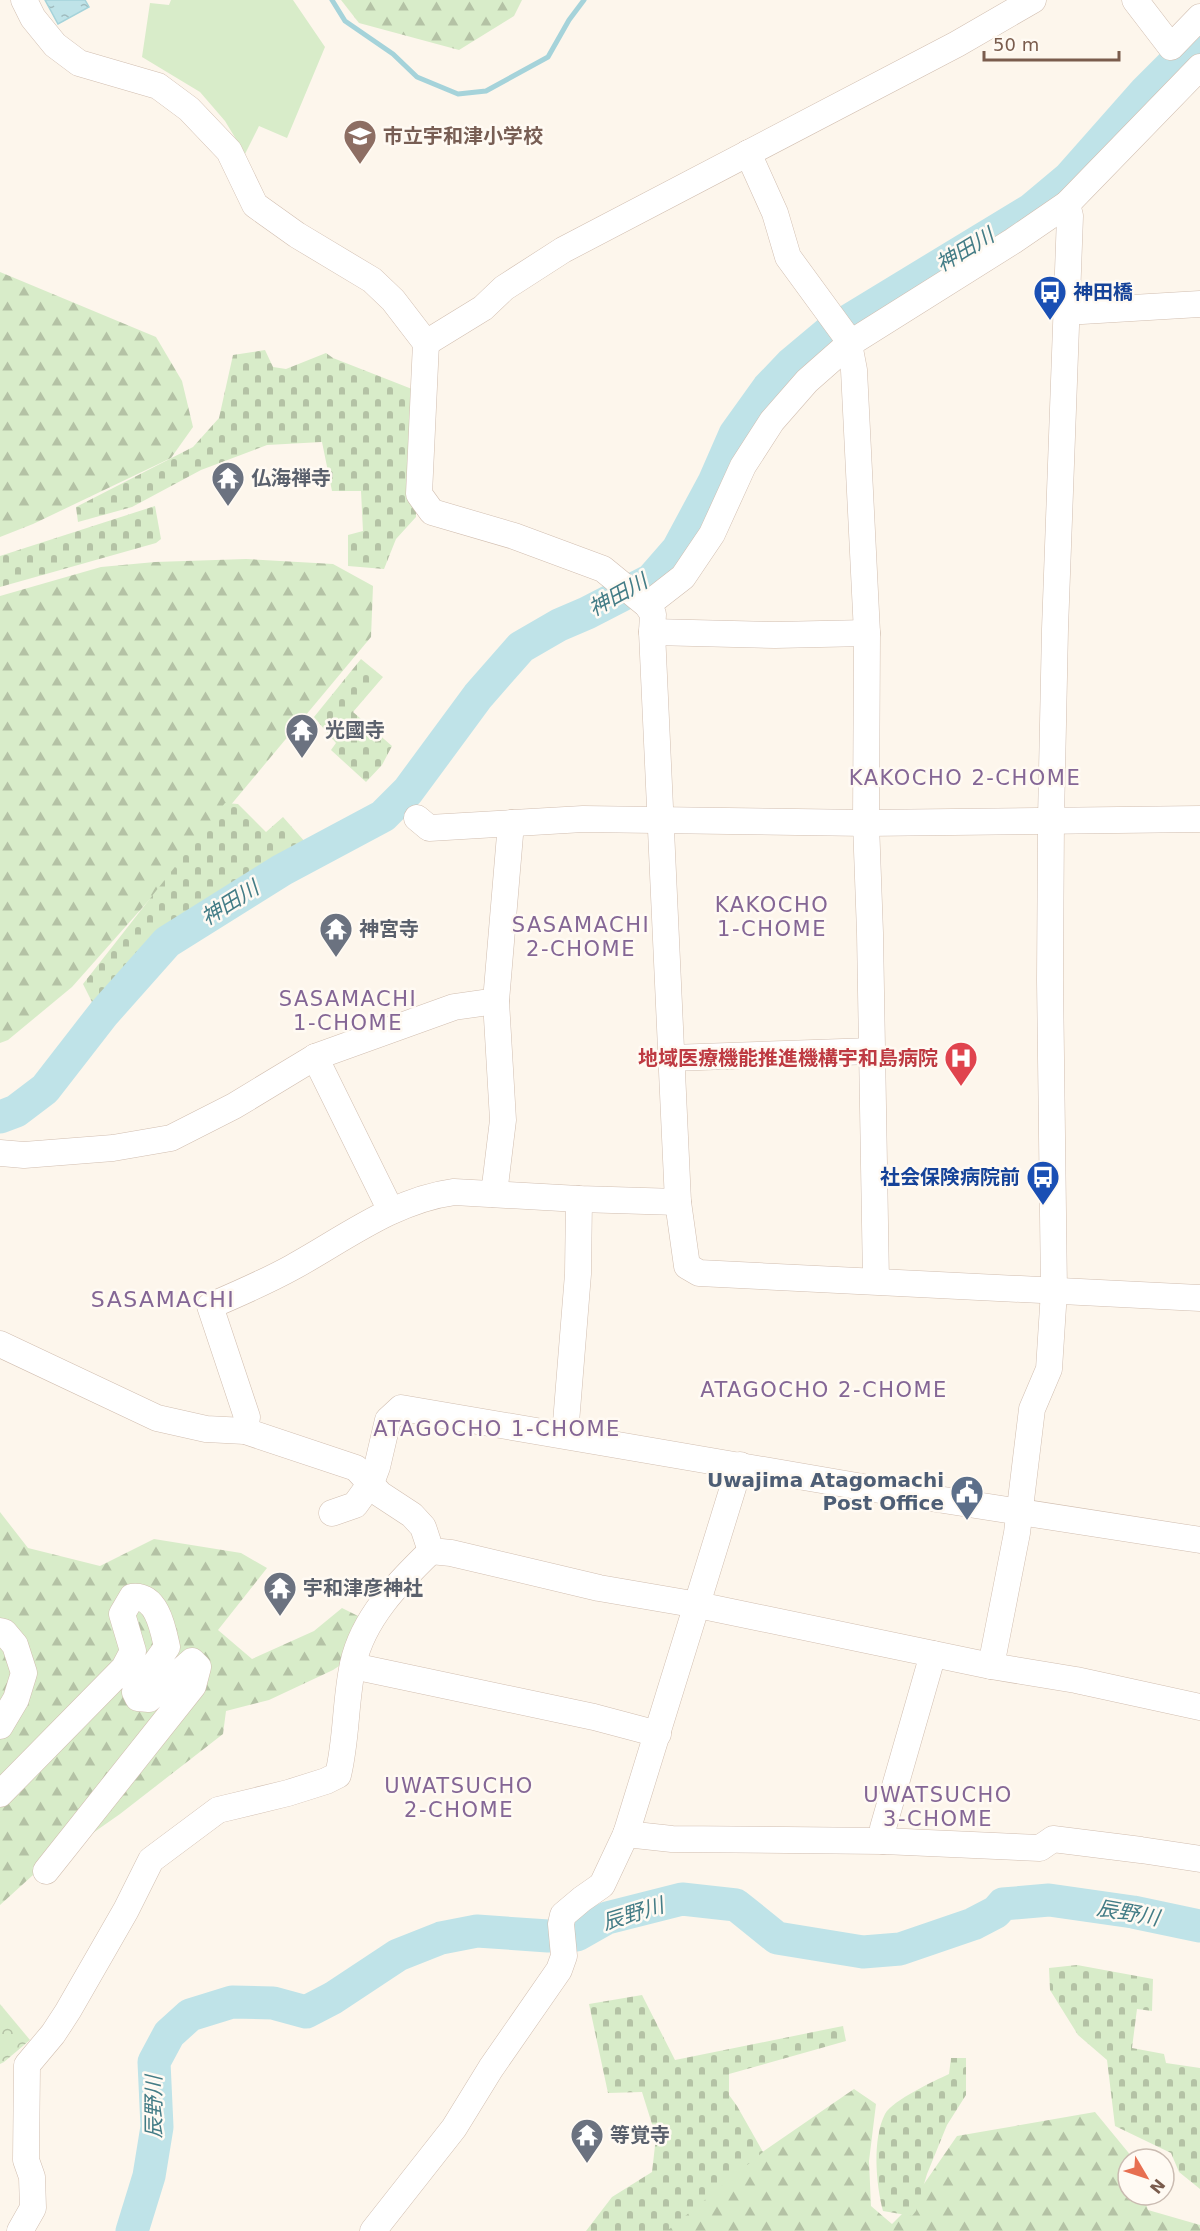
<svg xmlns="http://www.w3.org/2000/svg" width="1200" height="2231" viewBox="0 0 1200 2231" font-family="'DejaVu Sans','Noto Sans JP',sans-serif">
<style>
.green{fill:#d8ecc9}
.forest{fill:url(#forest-firs)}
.cemetery{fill:url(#cemetery-stones)}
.park{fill:url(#park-crowns)}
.water{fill:url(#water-ripples);stroke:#a5d3da;stroke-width:1.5}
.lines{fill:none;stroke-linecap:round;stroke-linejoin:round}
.stream{stroke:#a5d3da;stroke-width:5}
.river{stroke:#bfe3e8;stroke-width:33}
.minor-casing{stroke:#d1beb0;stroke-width:27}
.minor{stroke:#fff;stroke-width:26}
.labels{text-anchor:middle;stroke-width:5;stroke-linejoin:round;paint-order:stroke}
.education-label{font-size:20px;font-weight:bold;fill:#785e54;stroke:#fffaf3;text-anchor:start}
.transit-label{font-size:20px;font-weight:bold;fill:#164399;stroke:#fffaf3;text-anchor:start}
.worship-label{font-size:20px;font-weight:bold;fill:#5b616d;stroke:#fffaf3;text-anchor:start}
.health-label{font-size:20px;font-weight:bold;fill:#be3a42;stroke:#fffaf3;text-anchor:end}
.service-label{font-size:20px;font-weight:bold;fill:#4e5e75;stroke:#fffaf3;text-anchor:end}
.water-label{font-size:21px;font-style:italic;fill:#437c86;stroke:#fffaf3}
.neighbourhood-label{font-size:21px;letter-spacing:1.5px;fill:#846695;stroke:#fffaf3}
.quarter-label{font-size:22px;letter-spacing:1.5px;fill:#846695;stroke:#fffaf3}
</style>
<defs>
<pattern id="forest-firs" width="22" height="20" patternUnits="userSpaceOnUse" patternTransform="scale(1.5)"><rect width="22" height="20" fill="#d8ecc9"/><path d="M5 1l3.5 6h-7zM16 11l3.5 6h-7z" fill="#b4c2a5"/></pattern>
<pattern id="cemetery-stones" width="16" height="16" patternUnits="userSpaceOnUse" patternTransform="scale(1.5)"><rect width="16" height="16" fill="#d8ecc9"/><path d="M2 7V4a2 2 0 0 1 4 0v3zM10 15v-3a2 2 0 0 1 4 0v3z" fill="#b4c2a5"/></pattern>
<pattern id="park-crowns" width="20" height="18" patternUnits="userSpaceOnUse" patternTransform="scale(1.5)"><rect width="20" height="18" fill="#d8ecc9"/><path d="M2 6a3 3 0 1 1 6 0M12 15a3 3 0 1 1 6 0" fill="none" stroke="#b4c2a5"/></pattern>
<pattern id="water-ripples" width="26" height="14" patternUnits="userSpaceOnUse" patternTransform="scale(1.5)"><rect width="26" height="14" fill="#bfe3e8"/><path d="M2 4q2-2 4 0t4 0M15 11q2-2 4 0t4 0" fill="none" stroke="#a0bbbe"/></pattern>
</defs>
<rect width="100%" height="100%" fill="#fdf6ec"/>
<!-- green -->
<polygon class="green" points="171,0 293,0 325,47 287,138 259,126 245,154 225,121 200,92 142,57 150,3 169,5"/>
<!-- forest -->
<g class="forest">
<polygon points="341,0 522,0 514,16 459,50 359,23"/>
<polygon points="0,272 156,337 182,381 193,427 171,458 33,524 0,537"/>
<polygon points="246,559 333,564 373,586 371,637 189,855 72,987 8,1040 0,1043 0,596 101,567 155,562"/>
<polygon points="0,1512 28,1548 100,1566 154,1539 241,1553 267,1568 218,1630 252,1659 314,1631 342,1608 366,1620 348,1660 333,1670 269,1700 226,1711 223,1734 120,1814 33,1875 0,1905"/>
<polygon points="854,2089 876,2104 869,2161 871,2206 892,2224 906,2210 957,2136 1095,2112 1132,2157 1132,2159 1128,2159 1128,2195 1143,2195 1148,2210 1200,2225 1200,2231 661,2231 761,2153"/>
</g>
<!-- cemetery -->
<g class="cemetery">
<polygon points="265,350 273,367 286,369 326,353 333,358 417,391 416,517 396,539 384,569 348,566 348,535 363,531 361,491 332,491 322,442 267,445 201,470 132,507 78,522 76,507 193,447 219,418 233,355"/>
<polygon points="155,506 161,539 156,543 0,587 0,556"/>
<polygon points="361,659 383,677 353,712 392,746 382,765 366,782 331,750 336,743 314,717"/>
<polygon points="225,803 238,804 266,832 283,817 306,843 190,911 94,1006 83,984"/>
<polygon points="1077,1965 1153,1979 1152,2011 1137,2009 1132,2048 1164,2054 1166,2063 1200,2068 1200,2189 1179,2172 1171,2153 1115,2126 1107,2060 1078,2035 1050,1990 1049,1968"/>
<polygon points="642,1995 675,2060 843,2026 846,2041 729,2074 729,2095 737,2106 763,2152 667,2231 586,2231 612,2197 652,2172 656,2137 642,2092 608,2093 589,2004"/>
<path d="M951 2058H966V2095L947 2125 927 2174 916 2211 912 2216 883 2211C876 2184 872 2139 885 2114 893 2100 934 2081 949 2074Z"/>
</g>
<!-- park -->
<polygon class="park" points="0,2004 30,2040 4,2062 0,2064"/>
<!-- water -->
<polygon class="water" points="45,0 85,0 89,7 58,24"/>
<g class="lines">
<!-- stream -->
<polyline class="stream" points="332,0 345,21 393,54 417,77 458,94 486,91 548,57 569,20 584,0"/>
<!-- river -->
<g class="river">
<polyline points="0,1117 16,1111 45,1089 104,1013 167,942 282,870 383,816 408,791 478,696 521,647 559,625 587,613 651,580 678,549 714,482 735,434 768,388 791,364 828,333 1032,209 1069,178 1145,92 1200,37"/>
<polyline points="132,2231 149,2176 157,2127 154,2062 169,2034 190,2015 232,2002 273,2003 306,2012 333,1998 398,1955 441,1938 477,1931 548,1936 577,1935 607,1918 682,1899 736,1905 777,1938 863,1952 900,1949 973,1924 996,1912 1003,1904 1049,1900 1133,1912 1200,1926"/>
</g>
<defs>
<g id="minor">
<polyline points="24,0 33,18 55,45 79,63 158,86 189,109 229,151 255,205 297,235 372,280 393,300 426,343 419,494 432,512 514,536 603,569 647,605 653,614 652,632 675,1137 678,1202 687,1266 699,1273 1200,1298"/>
<polyline points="1135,0 1171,47 1200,17"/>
<polyline points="748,153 775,213 788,257 845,335 849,344 854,370 867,633 866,823 870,933 876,1281"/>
<polyline points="1065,312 1200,304"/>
<polyline points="426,343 483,308 504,288 563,250 957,44 1033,0"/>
<polyline points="647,605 683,577 712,534 743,466 772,421 807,381 849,344 1013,241 1067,204 1200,67"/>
<polyline points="652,632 775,635 867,633"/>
<polyline points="417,818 429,828 583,819 866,823 1200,819"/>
<polyline points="315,1057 391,1211"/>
<polyline points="671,1058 872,1051"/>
<polyline points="0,1153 24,1155 113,1148 171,1138 234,1106 315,1057 454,1007 496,1001"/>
<polyline points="494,1194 503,1120 496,1001 511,823"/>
<polyline points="0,1344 157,1418 206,1429 245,1431 356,1468 380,1494 412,1515 423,1527 431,1551 451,1553 599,1588 698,1605 991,1666 1076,1680 1200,1707"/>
<path d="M245 1431 247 1417 210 1306C238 1294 266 1282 293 1267 344 1239 394 1200 454 1192L579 1199 678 1202"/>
<polyline points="565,1435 578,1274 579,1199"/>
<polyline points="332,1513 355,1505 371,1483 377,1467 388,1420 401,1408 886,1491 1200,1540"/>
<polyline points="0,1631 4,1632 15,1645 24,1673 16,1699 0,1726"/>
<polyline points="353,1666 594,1717 658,1734"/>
<polyline points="991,1666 1017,1533 1032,1409 1049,1369 1054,1291 1050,980 1051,819 1055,629 1070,216 1067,204"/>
<path d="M0 1794 124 1668 133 1651 122 1614 132 1597C157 1594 163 1629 167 1647L135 1692 138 1698 149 1699 192 1661 198 1667 193 1686 46 1871"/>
<polyline points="626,1834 672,1839 883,1841 1040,1848 1053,1839 1141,1850 1200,1859"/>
<polyline points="883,1841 883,1828 933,1654"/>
<path d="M20 2231 33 2208 32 2177 26 2160 27 2065 53 2034 68 2011 126 1910 151 1860 218 1810 288 1793 326 1781 338 1775C347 1738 345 1701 353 1664 363 1618 398 1583 431 1551"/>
<polyline points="373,2231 454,2128 491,2068 559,1970 564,1956 561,1924 563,1915 582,1899 602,1885 626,1834 740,1465"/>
</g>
</defs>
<!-- minor casing -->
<use href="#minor" class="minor-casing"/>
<!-- minor -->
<use href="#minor" class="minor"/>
</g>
<!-- icons -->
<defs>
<symbol id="school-pin" viewBox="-11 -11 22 30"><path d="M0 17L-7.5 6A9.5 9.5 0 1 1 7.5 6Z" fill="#8d6e63" stroke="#fffaf3"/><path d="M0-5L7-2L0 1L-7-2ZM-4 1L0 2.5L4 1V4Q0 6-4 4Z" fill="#fff"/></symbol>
<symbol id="bus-pin" viewBox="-11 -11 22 30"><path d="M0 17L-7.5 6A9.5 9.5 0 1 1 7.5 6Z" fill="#1a4fb4" stroke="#fffaf3"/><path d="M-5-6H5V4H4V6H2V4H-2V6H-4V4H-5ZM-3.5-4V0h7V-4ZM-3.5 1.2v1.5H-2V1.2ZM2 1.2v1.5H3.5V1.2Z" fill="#fff"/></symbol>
<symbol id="temple-pin" viewBox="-11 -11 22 30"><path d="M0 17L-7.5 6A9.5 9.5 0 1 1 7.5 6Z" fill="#6b7280" stroke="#fffaf3"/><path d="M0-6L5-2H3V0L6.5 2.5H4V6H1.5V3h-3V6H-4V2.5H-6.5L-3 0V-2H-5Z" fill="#fff"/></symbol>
<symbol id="hospital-pin" viewBox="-11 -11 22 30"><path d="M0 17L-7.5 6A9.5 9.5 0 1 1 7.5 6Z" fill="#e0444e" stroke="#fffaf3"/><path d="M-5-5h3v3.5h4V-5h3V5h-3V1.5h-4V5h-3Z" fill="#fff"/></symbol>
<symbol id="civic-pin" viewBox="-11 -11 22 30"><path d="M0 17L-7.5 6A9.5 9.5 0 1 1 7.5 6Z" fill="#5c6f8a" stroke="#fffaf3"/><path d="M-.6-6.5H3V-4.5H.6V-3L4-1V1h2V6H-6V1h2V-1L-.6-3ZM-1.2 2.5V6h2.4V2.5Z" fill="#fff"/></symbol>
</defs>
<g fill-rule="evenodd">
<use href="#school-pin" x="341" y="117" width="38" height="52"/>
<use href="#bus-pin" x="1031" y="273" width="38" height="52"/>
<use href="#temple-pin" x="209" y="459" width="38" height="52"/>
<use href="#temple-pin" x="283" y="711" width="38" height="52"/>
<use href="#temple-pin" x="317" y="910" width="38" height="52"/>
<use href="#hospital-pin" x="942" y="1039" width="38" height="52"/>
<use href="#bus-pin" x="1024" y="1158" width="38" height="52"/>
<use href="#civic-pin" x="948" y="1473" width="38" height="52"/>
<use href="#temple-pin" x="261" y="1569" width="38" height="52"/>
<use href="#temple-pin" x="568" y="2116" width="38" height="52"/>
</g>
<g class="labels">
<!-- education labels -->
<g class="education-label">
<text x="383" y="143">市立宇和津小学校</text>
</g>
<!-- transit labels -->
<g class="transit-label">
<text x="1073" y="299">神田橋</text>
<text x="1020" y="1184" text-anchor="end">社会保険病院前</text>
</g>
<!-- worship labels -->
<g class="worship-label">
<text x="251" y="485">仏海禅寺</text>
<text x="325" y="737">光國寺</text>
<text x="359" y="936">神宮寺</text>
<text x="303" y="1595">宇和津彦神社</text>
<text x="610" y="2142">等覚寺</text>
</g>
<!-- health labels -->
<g class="health-label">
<text x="938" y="1065">地域医療機能推進機構宇和島病院</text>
</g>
<!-- service labels -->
<g class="service-label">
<text x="944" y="1487">Uwajima Atagomachi<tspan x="944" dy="23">Post Office</tspan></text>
</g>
<!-- water labels -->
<g class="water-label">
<text transform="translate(965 250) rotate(-31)" y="7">神田川</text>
<text transform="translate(618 595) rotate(-29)" y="7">神田川</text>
<text transform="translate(230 903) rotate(-32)" y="7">神田川</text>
<text transform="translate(1128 1913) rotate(10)" y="7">辰野川</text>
<text transform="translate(633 1914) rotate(-17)" y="7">辰野川</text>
<text transform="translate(154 2107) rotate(-90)" y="7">辰野川</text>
</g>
<!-- neighbourhood labels -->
<g class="neighbourhood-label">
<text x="965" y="785">KAKOCHO 2-CHOME</text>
<text x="772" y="912">KAKOCHO<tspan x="772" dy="24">1-CHOME</tspan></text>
<text x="581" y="932">SASAMACHI<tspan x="581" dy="24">2-CHOME</tspan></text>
<text x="348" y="1006">SASAMACHI<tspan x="348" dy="24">1-CHOME</tspan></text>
<text x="824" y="1397">ATAGOCHO 2-CHOME</text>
<text x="497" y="1436">ATAGOCHO 1-CHOME</text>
<text x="459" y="1793">UWATSUCHO<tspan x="459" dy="24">2-CHOME</tspan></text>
<text x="938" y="1802">UWATSUCHO<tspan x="938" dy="24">3-CHOME</tspan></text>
</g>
<!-- quarter labels -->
<g class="quarter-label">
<text x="163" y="1307">SASAMACHI</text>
</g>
</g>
<!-- north arrow -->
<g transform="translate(1146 2177) rotate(129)"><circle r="28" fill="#fffaf3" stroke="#cabbb1" stroke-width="1.5"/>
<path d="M0-4.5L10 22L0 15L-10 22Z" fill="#e76f51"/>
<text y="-9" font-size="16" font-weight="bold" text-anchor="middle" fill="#7a5c4d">N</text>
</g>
<!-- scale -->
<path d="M984 51v9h135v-9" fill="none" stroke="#7a5c4d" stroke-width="3"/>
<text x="993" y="51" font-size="18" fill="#7a5c4d" stroke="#fffaf3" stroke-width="4.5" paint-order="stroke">50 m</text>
</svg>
